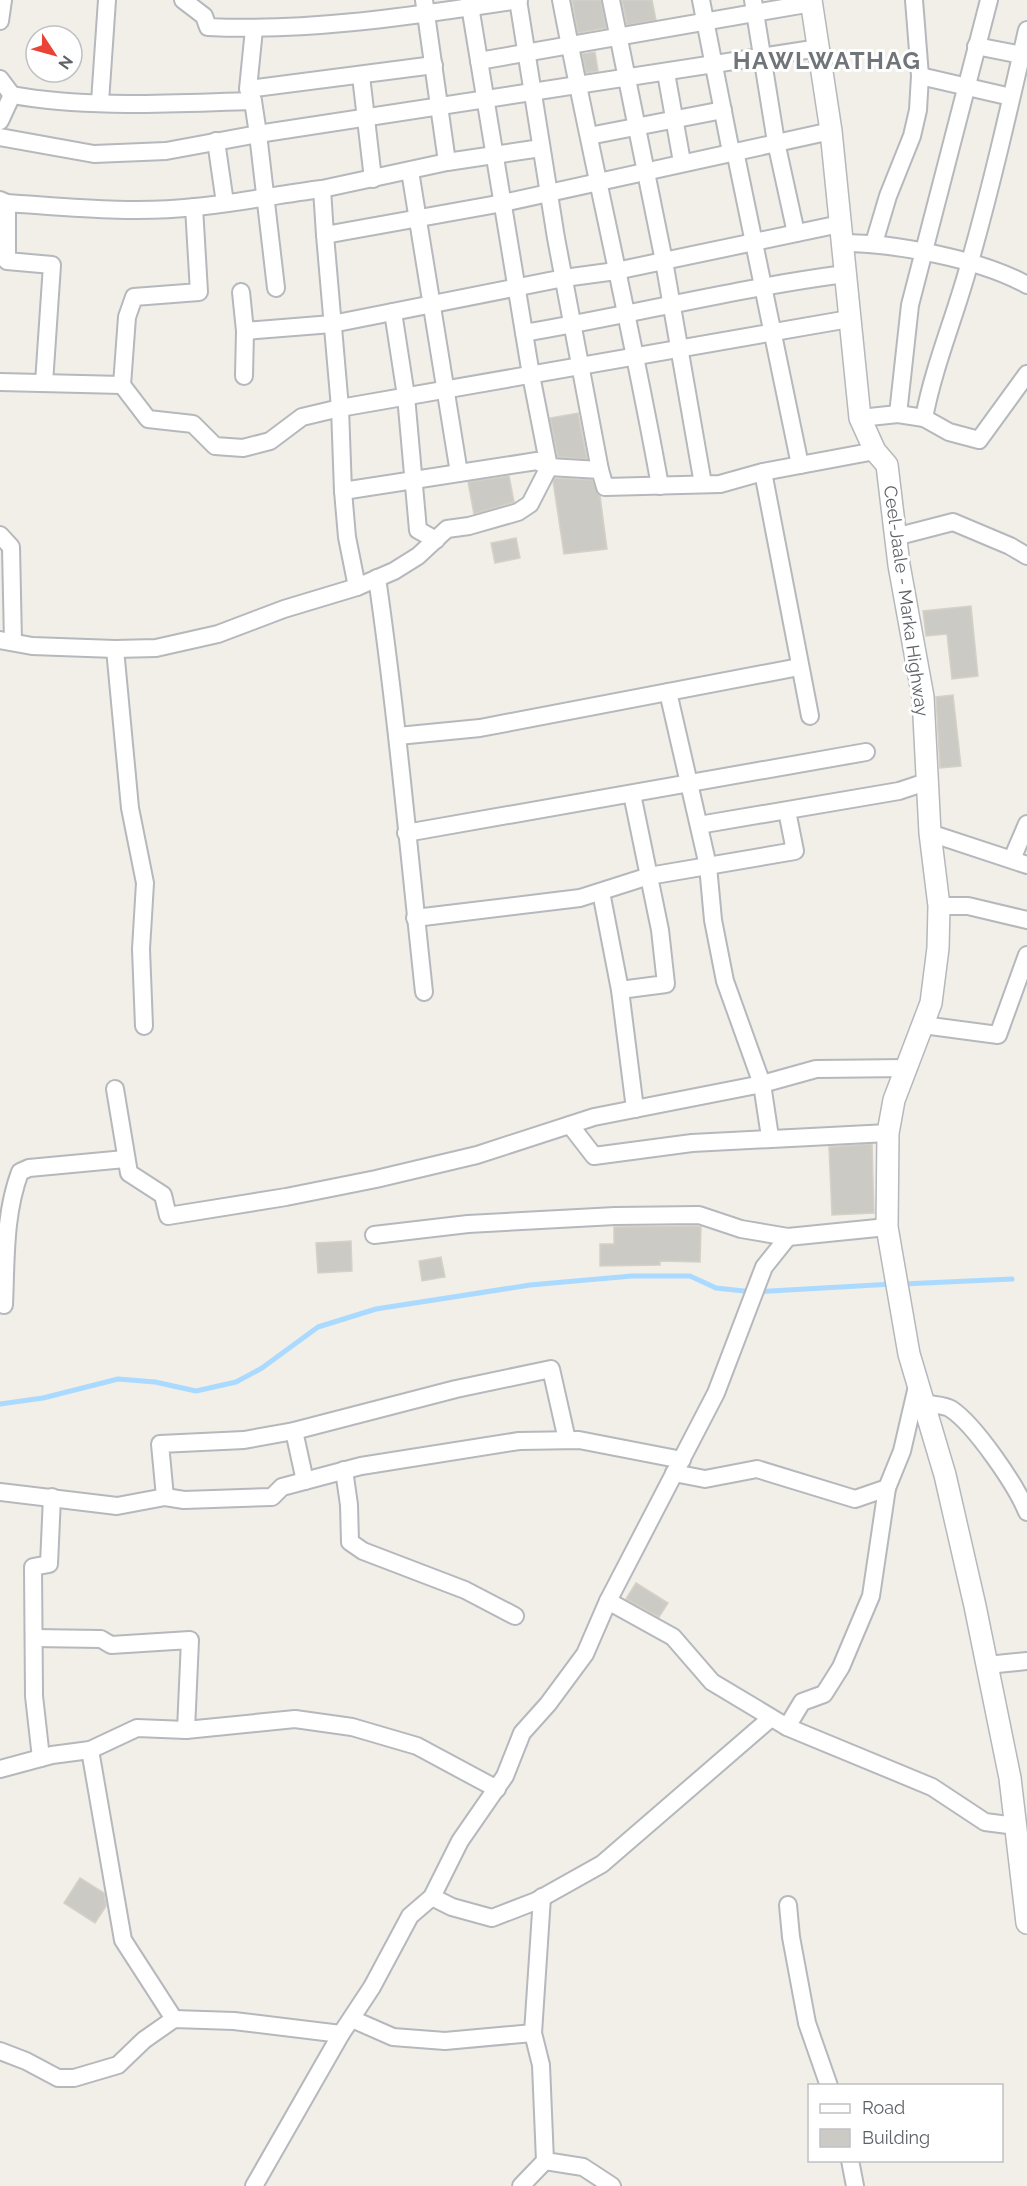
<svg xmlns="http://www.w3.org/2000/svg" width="1027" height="2186" viewBox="0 0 1027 2186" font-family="Raleway,sans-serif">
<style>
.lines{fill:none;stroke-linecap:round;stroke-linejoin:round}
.stream{stroke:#aadaff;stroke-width:5}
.building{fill:#cccac5;stroke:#d6d1c6;stroke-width:1.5}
.minor-casing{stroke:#b5b8bc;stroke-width:20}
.tertiary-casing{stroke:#b5b8bc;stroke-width:24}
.minor{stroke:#fff;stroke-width:16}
.tertiary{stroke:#fff;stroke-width:21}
.labels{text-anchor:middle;stroke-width:6;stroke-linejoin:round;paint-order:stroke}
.street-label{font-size:18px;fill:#5f6368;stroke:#fff}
.district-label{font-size:24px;font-weight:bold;letter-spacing:1.5px;fill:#70757a;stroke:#fff}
</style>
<rect width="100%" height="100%" fill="#f1efe8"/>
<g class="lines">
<!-- stream -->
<g class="stream">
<polyline points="903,1284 1012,1279"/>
<polyline points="0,1404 43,1398 118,1379 155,1382 196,1391 236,1382 262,1368 318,1327 376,1309 530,1285 632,1276 690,1276 716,1288 753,1292 893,1284"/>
</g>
</g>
<!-- building -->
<g class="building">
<polygon points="572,0 601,0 606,28 578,33"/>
<polygon points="622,0 652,0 656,20 627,25"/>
<polygon points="595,52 598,71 586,73 582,54"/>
<polygon points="578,413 587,459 558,457 550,418"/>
<polygon points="509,476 514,502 474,514 468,482"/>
<polygon points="555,478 592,480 600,496 607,549 564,554 553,481"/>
<polygon points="516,538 520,558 495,563 491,543"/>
<polygon points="971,606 978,676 952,679 947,634 926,636 923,611"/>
<polygon points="953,695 961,766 940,768 936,697"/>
<polygon points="872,1144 874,1213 832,1215 829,1147"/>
<polygon points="697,1226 701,1227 700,1262 660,1261 660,1265 600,1266 600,1244 614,1244 614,1227"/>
<polygon points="351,1241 352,1271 318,1273 316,1243"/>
<polygon points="441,1257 445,1277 422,1281 419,1261"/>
<polygon points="636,1583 668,1603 659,1617 626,1599"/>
<polygon points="80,1878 104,1893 106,1906 95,1923 64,1903"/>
</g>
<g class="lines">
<defs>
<g id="minor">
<path d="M183 0 204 16 208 27C313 32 416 15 519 0"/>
<polyline points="424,0 447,162"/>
<polyline points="518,0 556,238 600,470"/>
<path d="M561 0C592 163 631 323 660 486"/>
<polyline points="611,0 664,261 703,484"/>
<polyline points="701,0 731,152"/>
<polyline points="753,0 776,142 796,233"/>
<polyline points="0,21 3,0"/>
<polyline points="254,29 248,89 434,65"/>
<polyline points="976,46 1027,56"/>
<polyline points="479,61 812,3"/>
<polyline points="666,73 682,162"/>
<polyline points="361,76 373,179"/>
<polyline points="920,76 1011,97"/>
<polyline points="0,79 12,95"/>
<polyline points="249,90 253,101 258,134 276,288"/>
<polyline points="100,102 107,0"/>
<path d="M0 121 12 95C90 109 174 103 253 101"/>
<polyline points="589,136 723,110"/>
<polyline points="0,137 94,154 166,151 258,134 819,48"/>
<polyline points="216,141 225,203"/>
<polyline points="735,151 800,465"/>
<polyline points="410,171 459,473"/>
<polyline points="322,189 447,162 541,148"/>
<path d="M0 200 7 203C69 207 133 214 195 207 238 203 280 194 322 189L325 235 503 203 831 131"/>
<polyline points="7,203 7,261 52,265 44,383"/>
<polyline points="194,207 199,292 134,297 127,317 122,385 148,419 193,424 215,446 243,448 270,441 302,417 340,408 849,319"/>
<polyline points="325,235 340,408 343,491 347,537 357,587"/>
<path d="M842 243C895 243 980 259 1027 285"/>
<polyline points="874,243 888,196 912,136 918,110 920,76 914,0"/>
<polyline points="241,292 245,331 244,376"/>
<polyline points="393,312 406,396 418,530 436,540"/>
<polyline points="245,331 332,324 564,278 616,271 840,224"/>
<path d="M524 333C631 315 737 288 845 274"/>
<polyline points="0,382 122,385"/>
<polyline points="898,414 910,305 989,0"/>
<polyline points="860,418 898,414 924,418 949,432 979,440 1027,374"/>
<path d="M924 418C934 365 955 317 969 265 991 188 1009 109 1027 30"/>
<polyline points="763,472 810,716"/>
<polyline points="343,491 537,461 549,467 600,470 605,487 720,484 763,472 875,451"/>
<polyline points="0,535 11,547 13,642"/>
<polyline points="895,537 953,522 1010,546 1027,556"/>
<path d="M377 578C397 716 409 854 424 992"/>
<polyline points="0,640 32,646 115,649 156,648 218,634 284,609 357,587 394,571 418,556 447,529 469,526 518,512 530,504 549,467 531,375 469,0"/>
<polyline points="115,649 130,808 145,883 141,949 144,1026"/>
<polyline points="668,692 708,866 713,920 725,981 762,1084 770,1137"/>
<polyline points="398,736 480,728 799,667"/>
<polyline points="699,825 899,791 926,782"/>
<polyline points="406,833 866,752"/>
<polyline points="930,833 1027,865"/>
<polyline points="1012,859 1027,824"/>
<polyline points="601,892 620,990 635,1109"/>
<polyline points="939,906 968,906 1027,920"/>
<polyline points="415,918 580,898 649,876 795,851 787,811"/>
<polyline points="620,990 666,984 660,930 632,794"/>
<polyline points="923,1025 998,1035 1027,955"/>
<polyline points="115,1089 129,1173 163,1195 168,1216 286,1197 376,1179 477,1155 594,1117 762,1084 816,1069 908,1068"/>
<polyline points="570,1125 594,1156 692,1143 888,1133"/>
<polyline points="374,1235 468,1224 615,1216 699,1215 741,1229 788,1237 887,1227"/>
<path d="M4 1305C6 1260 4 1215 20 1172L29 1168 125 1159"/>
<path d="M924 1403C932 1405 945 1405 951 1409 975 1425 1016 1485 1027 1512"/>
<polyline points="294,1431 305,1481"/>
<polyline points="344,1470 349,1505 350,1542 363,1551 465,1590 515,1616"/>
<polyline points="674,1473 705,1479 757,1469 855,1499 887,1488 902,1451 918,1382"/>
<polyline points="0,1492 117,1506 165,1497 184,1500 272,1497 282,1487 361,1466 519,1441 579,1440 682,1460"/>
<polyline points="165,1497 160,1444 244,1440 294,1431 456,1389 551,1369 567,1440"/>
<polyline points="608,1601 673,1637 712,1682 787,1727 932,1787 985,1822 1016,1826"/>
<polyline points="34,1638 101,1639 111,1645 190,1640 186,1730"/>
<polyline points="987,1665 1027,1661"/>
<polyline points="787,1727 802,1702 824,1694 841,1667 871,1596 887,1488"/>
<polyline points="90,1750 123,1940 174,2019"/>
<polyline points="41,1758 34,1696 33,1567 49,1564 52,1497"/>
<polyline points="0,1769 52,1755 90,1750 137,1728 186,1730 295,1719 352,1727 417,1746 497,1789"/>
<polyline points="432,1897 452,1907 492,1918 536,1901 602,1864 771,1718"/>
<polyline points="788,1905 791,1937 807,2023 829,2086"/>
<polyline points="352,2019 393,2037 445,2041 533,2033"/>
<polyline points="0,2051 26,2061 58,2078 74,2078 118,2065 144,2040 174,2019 234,2021 341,2034"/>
<polyline points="850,2160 855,2186"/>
<polyline points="545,2161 583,2167 612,2186"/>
<polyline points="254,2186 341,2034 372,1987 410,1916 432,1897 460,1841 505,1776 522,1733 548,1704 585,1654 608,1601 716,1393 764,1267 788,1237"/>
<polyline points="521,2186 545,2161 541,2065 533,2033 542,1897"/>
</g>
<polyline id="tertiary" points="811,0 831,131 860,418 875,451 887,465 899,565 923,697 930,833 939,906 938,948 931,1003 894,1100 888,1133 887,1227 909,1354 945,1475 975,1606 1010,1778 1027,1923"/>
</defs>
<!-- minor casing -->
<use href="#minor" class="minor-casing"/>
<!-- tertiary casing -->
<use href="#tertiary" class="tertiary-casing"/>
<!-- minor -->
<use href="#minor" class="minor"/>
<!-- tertiary -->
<use href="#tertiary" class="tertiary"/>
</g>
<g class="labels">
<!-- street labels -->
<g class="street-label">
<text transform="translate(906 601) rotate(82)" y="6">Ceel-Jaale - Marka Highway</text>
</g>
<!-- district labels -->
<g class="district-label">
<text x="827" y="69">HAWLWATHAG</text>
</g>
</g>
<!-- legend -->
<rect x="808" y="2084" width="195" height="78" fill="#ffffff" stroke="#bfc1c3" stroke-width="1.5"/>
<rect x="820" y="2104" width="30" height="9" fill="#ffffff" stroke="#bfc1c3" stroke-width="1.5"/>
<text x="862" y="2114" font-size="18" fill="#5f6368">Road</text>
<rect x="820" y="2129" width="30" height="18" fill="#cccac5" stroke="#bfc1c3" stroke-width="1.5"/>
<text x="862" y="2144" font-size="18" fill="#5f6368">Building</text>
<!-- north arrow -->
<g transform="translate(54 54) rotate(126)"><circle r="28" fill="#ffffff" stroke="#bfc1c3" stroke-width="1.5"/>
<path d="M0-4.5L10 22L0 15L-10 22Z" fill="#ea4335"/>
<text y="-9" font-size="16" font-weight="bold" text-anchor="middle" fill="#5f6368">N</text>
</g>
</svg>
